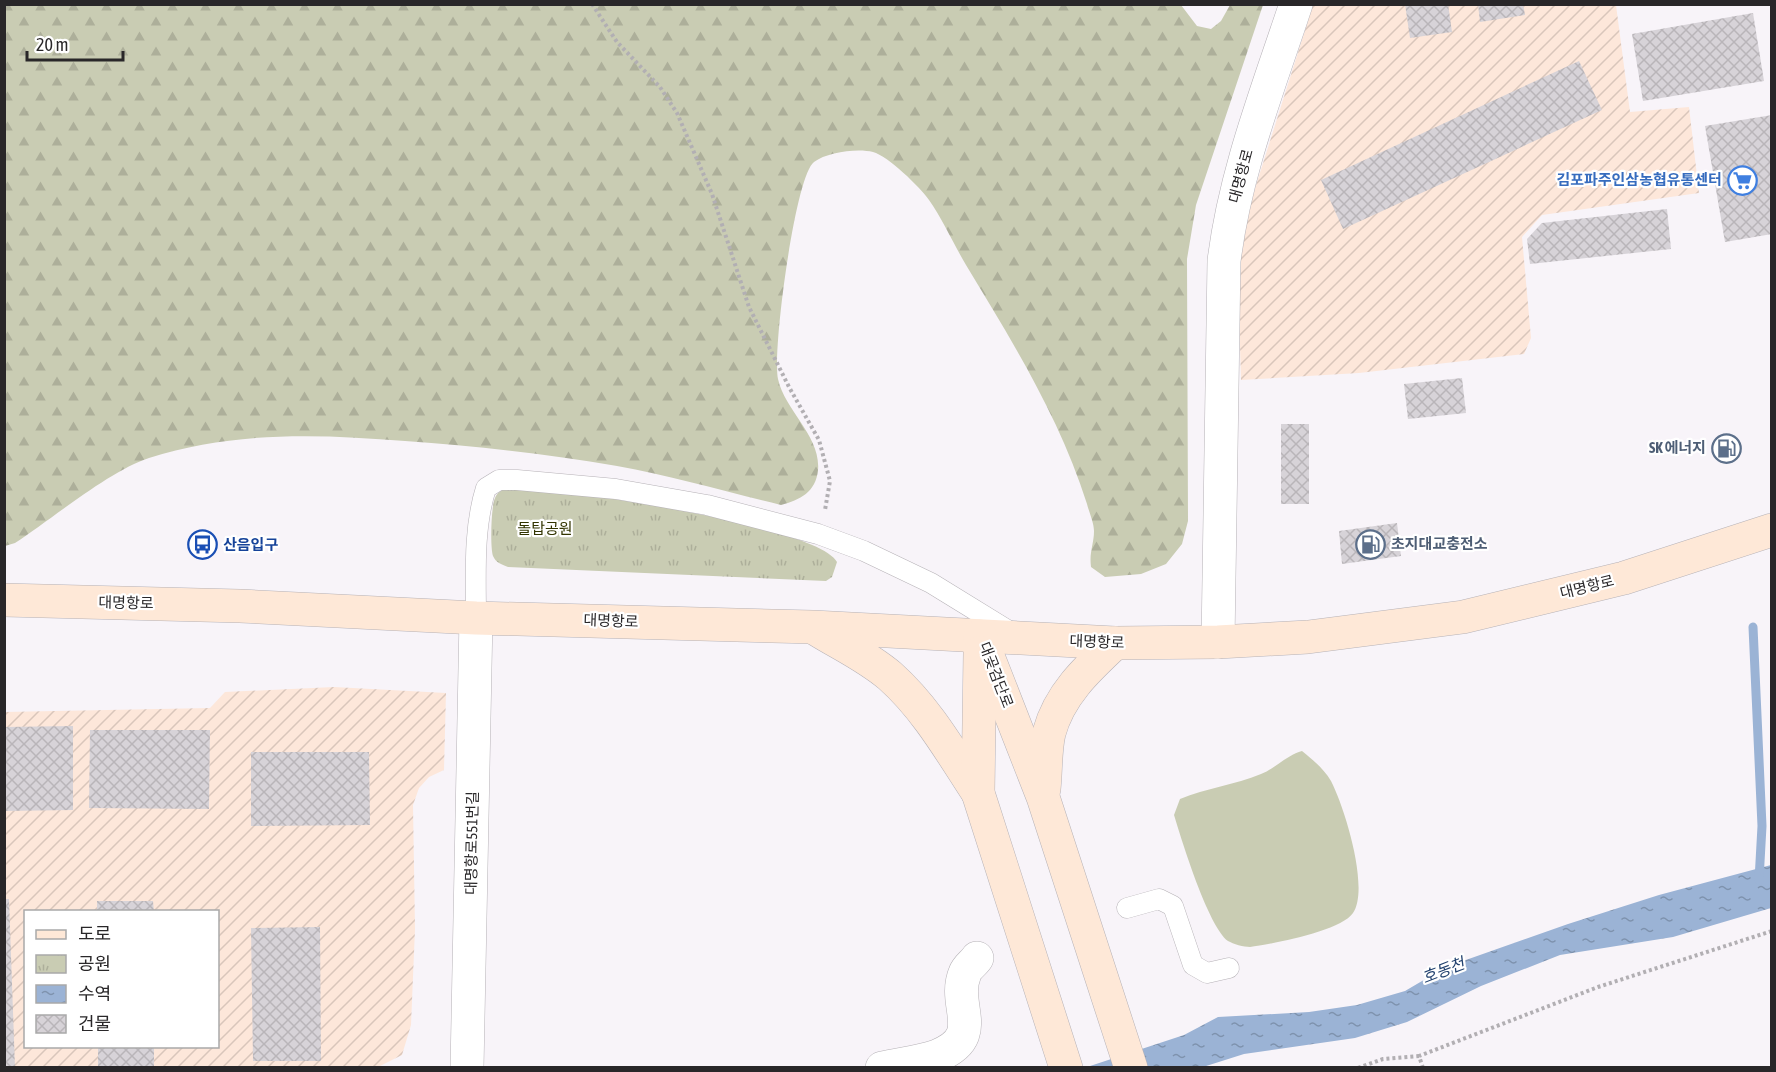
<svg xmlns="http://www.w3.org/2000/svg" width="1776" height="1072" viewBox="0 0 1776 1072" font-family="'Asap Condensed','Noto Sans KR',sans-serif">
<style>
.industrial{fill:url(#industrial-furrows);fill-rule:evenodd}
.green{fill:#c9ccb3}
.forest{fill:url(#forest-firs)}
.park{fill:url(#park-tufts)}
.water{fill:url(#water-ripples)}
.lines{fill:none;stroke-linecap:round;stroke-linejoin:round}
.stream{stroke:#9bb3d5;stroke-width:9}
.building{fill:url(#building-cross-hatch)}
.service-casing{stroke:#b6b2b7;stroke-width:21}
.minor-casing{stroke:#b6b2b7;stroke-width:34}
.secondary-casing{stroke:#b6b2b7;stroke-width:34}
.path{stroke:#b2afb3;stroke-width:4;stroke-dasharray:3 3;stroke-linecap:butt}
.service{stroke:#fff;stroke-width:20}
.minor{stroke:#fff;stroke-width:33}
.secondary{stroke:#fee8d7;stroke-width:33}
.labels{text-anchor:middle;stroke-width:4.5;stroke-linejoin:round;paint-order:stroke}
.street-label{font-size:15px;fill:#292729;stroke:#fff}
.shop-label{font-size:15px;font-weight:bold;fill:#366cbe;stroke:#fff;text-anchor:end}
.service-label{font-size:15px;font-weight:bold;fill:#4e5e75;stroke:#fff;text-anchor:end}
.park-label{font-size:15px;fill:#323400;stroke:#fff}
.transit-label{font-size:15px;font-weight:bold;fill:#164399;stroke:#fff;text-anchor:start}
.water-label{font-size:16px;font-style:italic;fill:#21416e;stroke:#fff}
</style>
<defs>
<pattern id="industrial-furrows" width="10" height="10" patternUnits="userSpaceOnUse" patternTransform="scale(1.5)"><rect width="10" height="10" fill="#fde7da"/><path d="M-1 1l2-2M0 10L10 0M9 11l2-2" fill="none" stroke="#d9c6bb"/></pattern>
<pattern id="forest-firs" width="22" height="20" patternUnits="userSpaceOnUse" patternTransform="scale(1.5)"><rect width="22" height="20" fill="#c9ccb3"/><path d="M5 1l3.5 6h-7zM16 11l3.5 6h-7z" fill="#adaf9a"/></pattern>
<pattern id="park-tufts" width="24" height="20" patternUnits="userSpaceOnUse" patternTransform="scale(1.5)"><rect width="24" height="20" fill="#c9ccb3"/><path d="M3 7l-1-3M5 7V3M7 7l1-3M15 17l-1-3M17 17v-4M19 17l1-3" fill="none" stroke="#adaf9a"/></pattern>
<pattern id="water-ripples" width="26" height="14" patternUnits="userSpaceOnUse" patternTransform="scale(1.5)"><rect width="26" height="14" fill="#9bb3d5"/><path d="M2 4q2-2 4 0t4 0M15 11q2-2 4 0t4 0" fill="none" stroke="#7e92ad"/></pattern>
<pattern id="building-cross-hatch" width="8" height="8" patternUnits="userSpaceOnUse" patternTransform="scale(1.5)"><rect width="8" height="8" fill="#d7d3d8"/><path d="M0 0l8 8M0 8l8-8" fill="none" stroke="#b9b5b9"/></pattern>
</defs>
<rect width="100%" height="100%" fill="#f8f4f9"/>
<!-- industrial -->
<g class="industrial">
<polygon points="1313,5 1616,5 1630,112 1689,107 1699,193 1542,215 1522,237 1531,338 1524,354 1359,373 1241,380 1238,279 1245,220"/>
<path d="M334 687 446 693 444 770 429 777 419 788 413 805 415 929 411 1025 402 1055 376 1068 5 1067 4 712 210 708 225 692ZM26 912H218V1046H26Z"/>
</g>
<!-- green -->
<path class="green" d="M1302 751C1312 759 1324 769 1331 781 1344 806 1370 888 1353 913 1341 931 1272 944 1250 947 1244 947 1233 944 1228 941 1208 926 1182 841 1174 815L1180 799C1206 788 1235 785 1261 774 1276 768 1287 755 1302 751Z"/>
<!-- forest -->
<path class="forest" d="M1181 5 1197 26 1211 29 1221 21 1230 5H1263L1196 205 1187 259 1188 521 1182 544 1166 564 1141 574 1105 577 1091 567C1089 552 1094 544 1094 531 1094 523 1089 512 1087 504 1060 418 1012 341 966 265 953 243 943 220 929 200 920 187 888 156 873 152 858 148 827 152 814 162 795 176 772 352 778 379 785 411 821 436 818 470 816 492 800 500 781 505 727 492 672 476 617 466 547 454 476 446 405 441 318 434 233 431 149 458 109 471 52 519 15 543L5 546V5Z"/>
<!-- park -->
<path class="park" d="M510 486C560 489 816 525 837 562L832 577 826 581 508 567C501 564 496 563 493 556 490 547 491 507 495 498 498 491 504 489 510 486Z"/>
<!-- water -->
<polygon class="water" points="1771,865 1771,908 1673,937 1560,955 1481,986 1407,1022 1355,1038 1244,1054 1203,1067 1084,1068 1184,1035 1218,1017 1309,1012 1357,1005 1405,991 1446,967 1568,924 1659,895"/>
<g class="lines">
<!-- stream -->
<polyline class="stream" points="1753,627 1762,826 1759,880"/>
</g>
<!-- building -->
<g class="building">
<polygon points="1405,4 1448,4 1452,32 1410,38"/>
<polygon points="1478,4 1523,4 1525,15 1480,22"/>
<polygon points="1753,13 1764,81 1643,101 1632,34"/>
<polygon points="1579,61 1602,110 1343,229 1321,180"/>
<polygon points="1772,115 1772,234 1725,242 1705,126"/>
<polygon points="1667,209 1671,249 1530,264 1527,239 1542,223"/>
<polygon points="1462,378 1466,413 1408,419 1404,384"/>
<rect x="1281" y="424" width="28" height="80"/>
<polygon points="1397,523 1401,556 1342,564 1339,531"/>
<polygon points="73,726 73,810 4,811 4,727"/>
<polygon points="90,730 210,730 209,809 89,808"/>
<polygon points="251,752 369,752 370,825 251,826"/>
<polygon points="5,899 9,899 15,1068 5,1068"/>
<polygon points="97,901 153,901 154,912 97,912"/>
<polygon points="320,927 321,1061 253,1061 251,928"/>
<rect x="98" y="1046" width="56" height="22"/>
</g>
<g class="lines">
<defs>
<g id="service">
<path d="M476 618C476 575 473 529 486 488L499 480H517L616 489 707 505 818 534 864 551 931 583 1014 634"/>
<polyline points="1127,908 1159,899 1173,906 1193,965 1207,973 1229,968"/>
</g>
<g id="minor">
<path d="M1218 642 1224 261C1235 172 1268 89 1296 4"/>
<polyline points="467,1068 476,618"/>
<path d="M882 1068C899 1064 920 1062 937 1056 987 1036 951 1006 965 973 967 967 974 963 977 958"/>
</g>
<g id="secondary">
<polyline points="4,600 240,606 476,618 813,627 1115,643 1218,642 1308,637 1463,617 1624,578 1772,530"/>
<path d="M816 629C840 644 868 657 890 676 927 709 951 752 978 793"/>
<polyline points="980,636 1043,797 1131,1068"/>
<polyline points="980,653 978,793 1066,1068"/>
<path d="M1044 789C1046 771 1045 750 1049 733 1059 695 1087 669 1115 643"/>
</g>
</defs>
<!-- service casing -->
<use href="#service" class="service-casing"/>
<!-- minor casing -->
<use href="#minor" class="minor-casing"/>
<!-- secondary casing -->
<use href="#secondary" class="secondary-casing"/>
<!-- path -->
<g class="path">
<polyline points="592,4 617,42 660,87 677,113 712,194 749,307 789,387 819,440 830,481 825,510"/>
<polyline points="1358,1068 1383,1059 1419,1056"/>
<polyline points="1423,1068 1419,1056 1598,987 1772,931"/>
</g>
<!-- service -->
<use href="#service" class="service"/>
<!-- minor -->
<use href="#minor" class="minor"/>
<!-- secondary -->
<use href="#secondary" class="secondary"/>
</g>
<!-- icons -->
<defs>
<symbol id="supermarket-ring" viewBox="-11 -11 22 22"><circle r="9.5" fill="#fff" stroke="#3f7fe0" stroke-width="1.5"/><path d="M-6-5.5h2.5l.6 2H6L4.5 2H-2.5L-4.4-4H-6ZM-1.5 3.2a1.3 1.3 0 1 0 .1 0ZM3 3.2a1.3 1.3 0 1 0 .1 0Z" fill="#3f7fe0"/></symbol>
<symbol id="fuel-ring" viewBox="-11 -11 22 22"><circle r="9.5" fill="#fff" stroke="#5c6f8a" stroke-width="1.5"/><path d="M-5.5-6h7V0h2V4h1.3V-2.5L3-4.5l.8-.8L6-3V5H2.5V1h-1V6h-7ZM-4.2-4.7v3.2H.2V-4.7Z" fill="#5c6f8a"/></symbol>
<symbol id="bus-ring" viewBox="-11 -11 22 22"><circle r="9.5" fill="#fff" stroke="#1a4fb4" stroke-width="1.5"/><path d="M-5-6H5V4H4V6H2V4H-2V6H-4V4H-5ZM-3.5-4V0h7V-4ZM-3.5 1.2v1.5H-2V1.2ZM2 1.2v1.5H3.5V1.2Z" fill="#1a4fb4"/></symbol>
</defs>
<g fill-rule="evenodd">
<use href="#supermarket-ring" x="1726" y="164" width="33" height="33"/>
<use href="#fuel-ring" x="1710" y="432" width="33" height="33"/>
<use href="#fuel-ring" x="1354" y="528" width="33" height="33"/>
<use href="#bus-ring" x="186" y="528" width="33" height="33"/>
</g>
<g class="labels">
<!-- street labels -->
<g class="street-label">
<text transform="translate(1241 176) rotate(-75)" y="5">대명항로</text>
<text transform="translate(1587 587) rotate(-14)" y="5">대명항로</text>
<text transform="translate(126 603) rotate(1)" y="5">대명항로</text>
<text transform="translate(611 621) rotate(2)" y="5">대명항로</text>
<text transform="translate(1097 642) rotate(2)" y="5">대명항로</text>
<text transform="translate(996 675) rotate(69)" y="5">대곶검단로</text>
<text transform="translate(472 843) rotate(-89)" y="5">대명항로551번길</text>
</g>
<!-- shop labels -->
<g class="shop-label">
<text x="1722" y="185">김포파주인삼농협유통센터</text>
</g>
<!-- service labels -->
<g class="service-label">
<text x="1706" y="453">SK 에너지</text>
<text x="1391" y="549" text-anchor="start">초지대교충전소</text>
</g>
<!-- park labels -->
<g class="park-label">
<text x="545" y="534">돌탑공원</text>
</g>
<!-- transit labels -->
<g class="transit-label">
<text x="223" y="550">산음입구</text>
</g>
<!-- water labels -->
<g class="water-label">
<text transform="translate(1443 970) rotate(-21)" y="6">호동천</text>
</g>
</g>
<!-- border -->
<rect width="1776" height="1072" fill="none" stroke="#292729" stroke-width="12"/>
<!-- legend -->
<rect x="24" y="910" width="195" height="138" fill="#ffffff" stroke="#a9a9a9" stroke-width="1.5"/>
<rect x="36" y="930" width="30" height="9" fill="#fee8d7" stroke="#a9a9a9" stroke-width="1.5"/>
<text x="78" y="940" font-size="18" fill="#292729">도로</text>
<rect x="36" y="955" width="30" height="18" fill="url(#park-tufts)" stroke="#a9a9a9" stroke-width="1.5"/>
<text x="78" y="970" font-size="18" fill="#292729">공원</text>
<rect x="36" y="985" width="30" height="18" fill="url(#water-ripples)" stroke="#a9a9a9" stroke-width="1.5"/>
<text x="78" y="1000" font-size="18" fill="#292729">수역</text>
<rect x="36" y="1015" width="30" height="18" fill="url(#building-cross-hatch)" stroke="#a9a9a9" stroke-width="1.5"/>
<text x="78" y="1030" font-size="18" fill="#292729">건물</text>
<!-- scale -->
<path d="M27 51v9h96v-9" fill="none" stroke="#292729" stroke-width="3"/>
<text x="36" y="51" font-size="18" fill="#292729" stroke="#ffffff" stroke-width="4.5" paint-order="stroke">20 m</text>
</svg>
